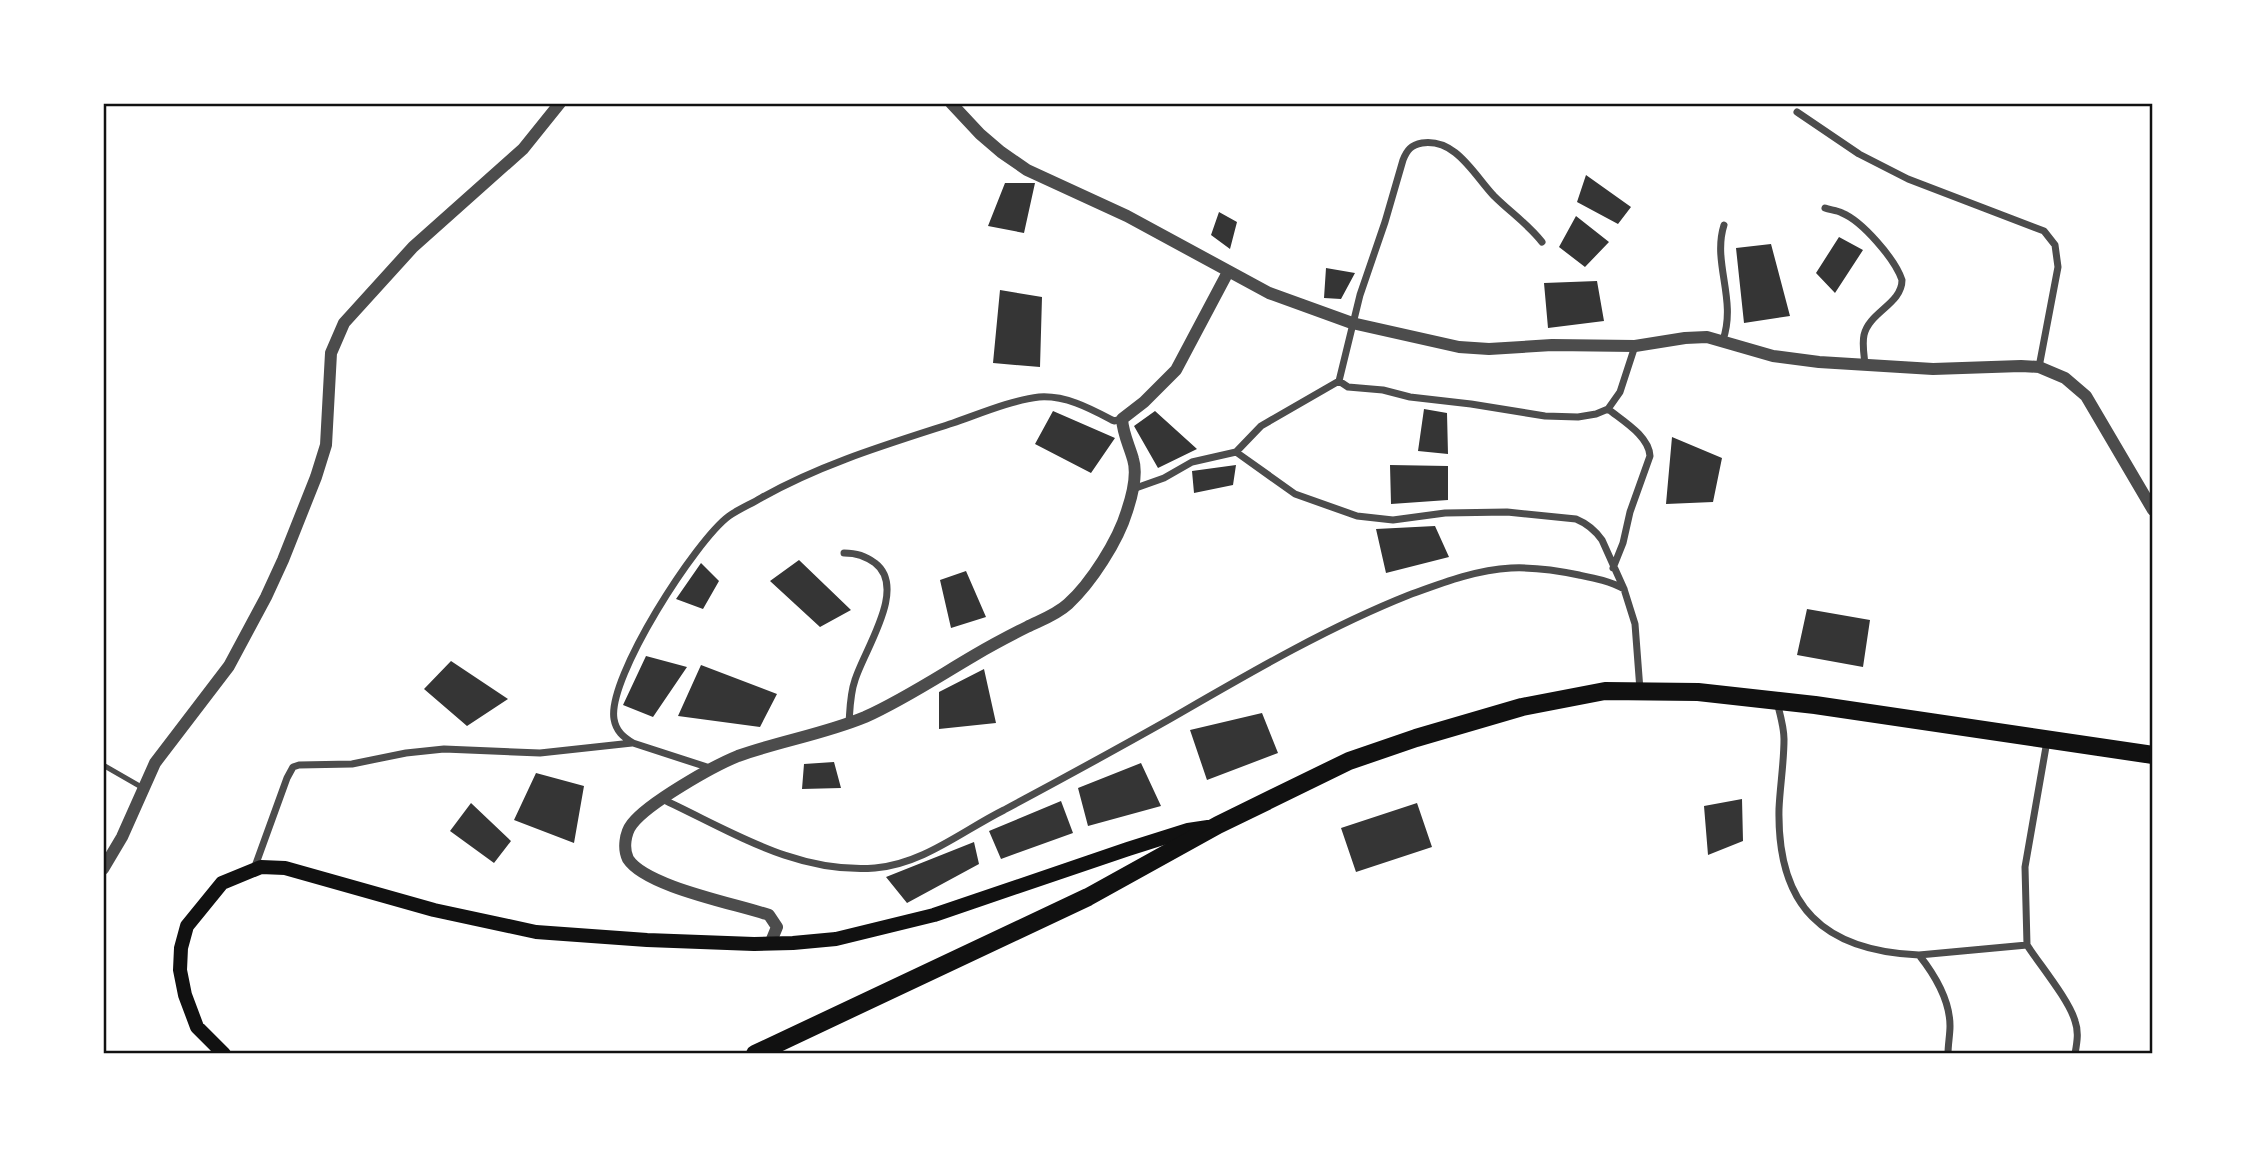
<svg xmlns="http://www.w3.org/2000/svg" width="2256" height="1157" viewBox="0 0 2256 1157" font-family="Poppins,sans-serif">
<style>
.building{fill:#353535}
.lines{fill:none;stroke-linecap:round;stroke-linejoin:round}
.service{stroke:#4c4c4c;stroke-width:5}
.minor{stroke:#4c4c4c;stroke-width:7}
.tertiary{stroke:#4c4c4c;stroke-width:12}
.secondary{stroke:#111;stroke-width:14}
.primary{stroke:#111;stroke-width:18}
.neatline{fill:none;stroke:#111;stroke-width:2.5}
</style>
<rect width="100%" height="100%" fill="#fff"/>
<path class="building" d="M1586,175L1631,207L1618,224L1577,202Z
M1005,183H1035L1024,233L988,226Z
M1219,212L1237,222L1230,249L1211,235Z
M1576,216L1609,242L1585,267L1559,247Z
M1839,237L1863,250L1835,293L1816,273Z
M1771,244L1790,316L1744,323L1736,248Z
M1326,268L1355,273L1341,299L1324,298Z
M1597,281L1604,321L1548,328L1544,283Z
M1000,290L1042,297L1040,367L993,363Z
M1424,409L1447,413L1448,454L1418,451Z
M1053,411L1115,438L1091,473L1035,444Z
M1155,411L1197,449L1158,468L1134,426Z
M1672,437L1722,458L1713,502L1666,504Z
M1236,465L1233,485L1194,493L1192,471Z
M1390,465L1448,466V500L1391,504Z
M1435,526L1449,557L1386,573L1376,529Z
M799,560L851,610L820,627L770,581Z
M701,563L719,581L703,609L676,599Z
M966,571L986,617L951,628L940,580Z
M1807,609L1870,620L1863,667L1797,655Z
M646,656L687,667L653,717L623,705Z
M451,661L508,699L467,726L424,689Z
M701,665L777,694L760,727L678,716Z
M984,669L996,723L939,729V692Z
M1262,713L1278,753L1207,780L1190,730Z
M834,762L841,788L802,789L804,764Z
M1141,763L1161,806L1088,826L1078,788Z
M536,773L584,786L574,843L514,820Z
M1742,799L1743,841L1708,855L1704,806Z
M1061,801L1073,833L1001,859L989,831Z
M471,803L511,841L494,863L450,831Z
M1417,803L1432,847L1356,872L1341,828Z
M974,842L979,864L907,903L886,877Z"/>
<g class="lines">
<path class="service" d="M103,765L143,788"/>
<path class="minor" d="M1797,112L1859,154L1908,179L2044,231L2055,245L2058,267L2039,367
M1825,208C1830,210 1837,210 1842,213C1862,221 1895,259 1902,280C1902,304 1869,312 1864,335C1862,344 1864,355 1865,364
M1723,340C1737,299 1712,263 1724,225
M1339,381L1360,295L1385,222L1403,160C1407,150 1411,145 1422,143C1456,138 1474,175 1494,196C1510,212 1528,224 1542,242
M1608,409L1620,392L1635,346
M1236,452L1295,494L1357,516L1393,520L1445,513L1507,512L1576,519C1588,524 1595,530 1602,540L1624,589L1635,624L1640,690
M1133,489L1164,478L1192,462L1236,452L1261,426L1339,381L1348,387L1383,390L1410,397L1471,404L1545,416L1578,417L1596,414L1608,409C1623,421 1649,436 1650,456L1630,512L1623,543L1613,568
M844,553C857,553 865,556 875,563C908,588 864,650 855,680C850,694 850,709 849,723
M1777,702C1780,714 1784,727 1784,739C1784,763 1780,786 1779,809C1777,906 1823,951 1919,955C1934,974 1950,1000 1950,1026C1950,1035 1948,1044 1948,1054
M710,768L633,743C623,737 616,731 614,719C607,678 696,540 729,516C739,509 751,504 761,498C821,464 888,444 953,423C979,414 1012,400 1039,397C1066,395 1091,409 1114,421L1122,419
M662,799C731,831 796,874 875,868C923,864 962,831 1004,810C1060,780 1115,750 1170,719C1248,674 1326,628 1409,595C1442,583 1475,570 1511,568C1534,567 1556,570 1579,575C1594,578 1610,581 1624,589
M254,869L287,778L293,767L299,765L352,764L406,753L444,749L540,753L632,743
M2027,945C2040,965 2069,1000 2075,1021C2079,1032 2077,1042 2075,1054
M1919,955L2027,945L2025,867L2047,741"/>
<path class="tertiary" d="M951,103L980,134L1001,152L1027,170L1127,216L1269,293L1352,323L1459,347L1489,349L1552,345L1635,346L1685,338L1707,337L1773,356L1819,362L1933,369L2021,366L2039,367L2065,378L2086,396L2153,510
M103,869L122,837L155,763L229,666L266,597L283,560L316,477L326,445L331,353L344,323L413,247L523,149L560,103
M770,944L777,927L769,915C737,904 646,887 628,859C623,849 625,833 632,824C648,803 713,766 738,756C780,741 824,734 865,717C903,700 939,676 975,655C992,645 1009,636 1027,627C1041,620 1056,615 1068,604C1091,583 1118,541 1127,511C1132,496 1138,475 1133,459C1129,445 1123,434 1122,419L1144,402L1176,370L1228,272"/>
<path class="secondary" d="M224,1054L197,1027L185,995L180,970L181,948L187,926L222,883L261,867L285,868L434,910L536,932L647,940L754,944L793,943L836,939L934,915L1128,849L1188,830L1208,827"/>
<path class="primary" d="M755,1054L1088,897L1218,825L1349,761L1416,738L1522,707L1605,691L1698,692L1815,705L2153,755"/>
</g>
<rect width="2256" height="1157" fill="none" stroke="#ffffff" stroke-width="210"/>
<rect x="105" y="105" width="2046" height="947" class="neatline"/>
</svg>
